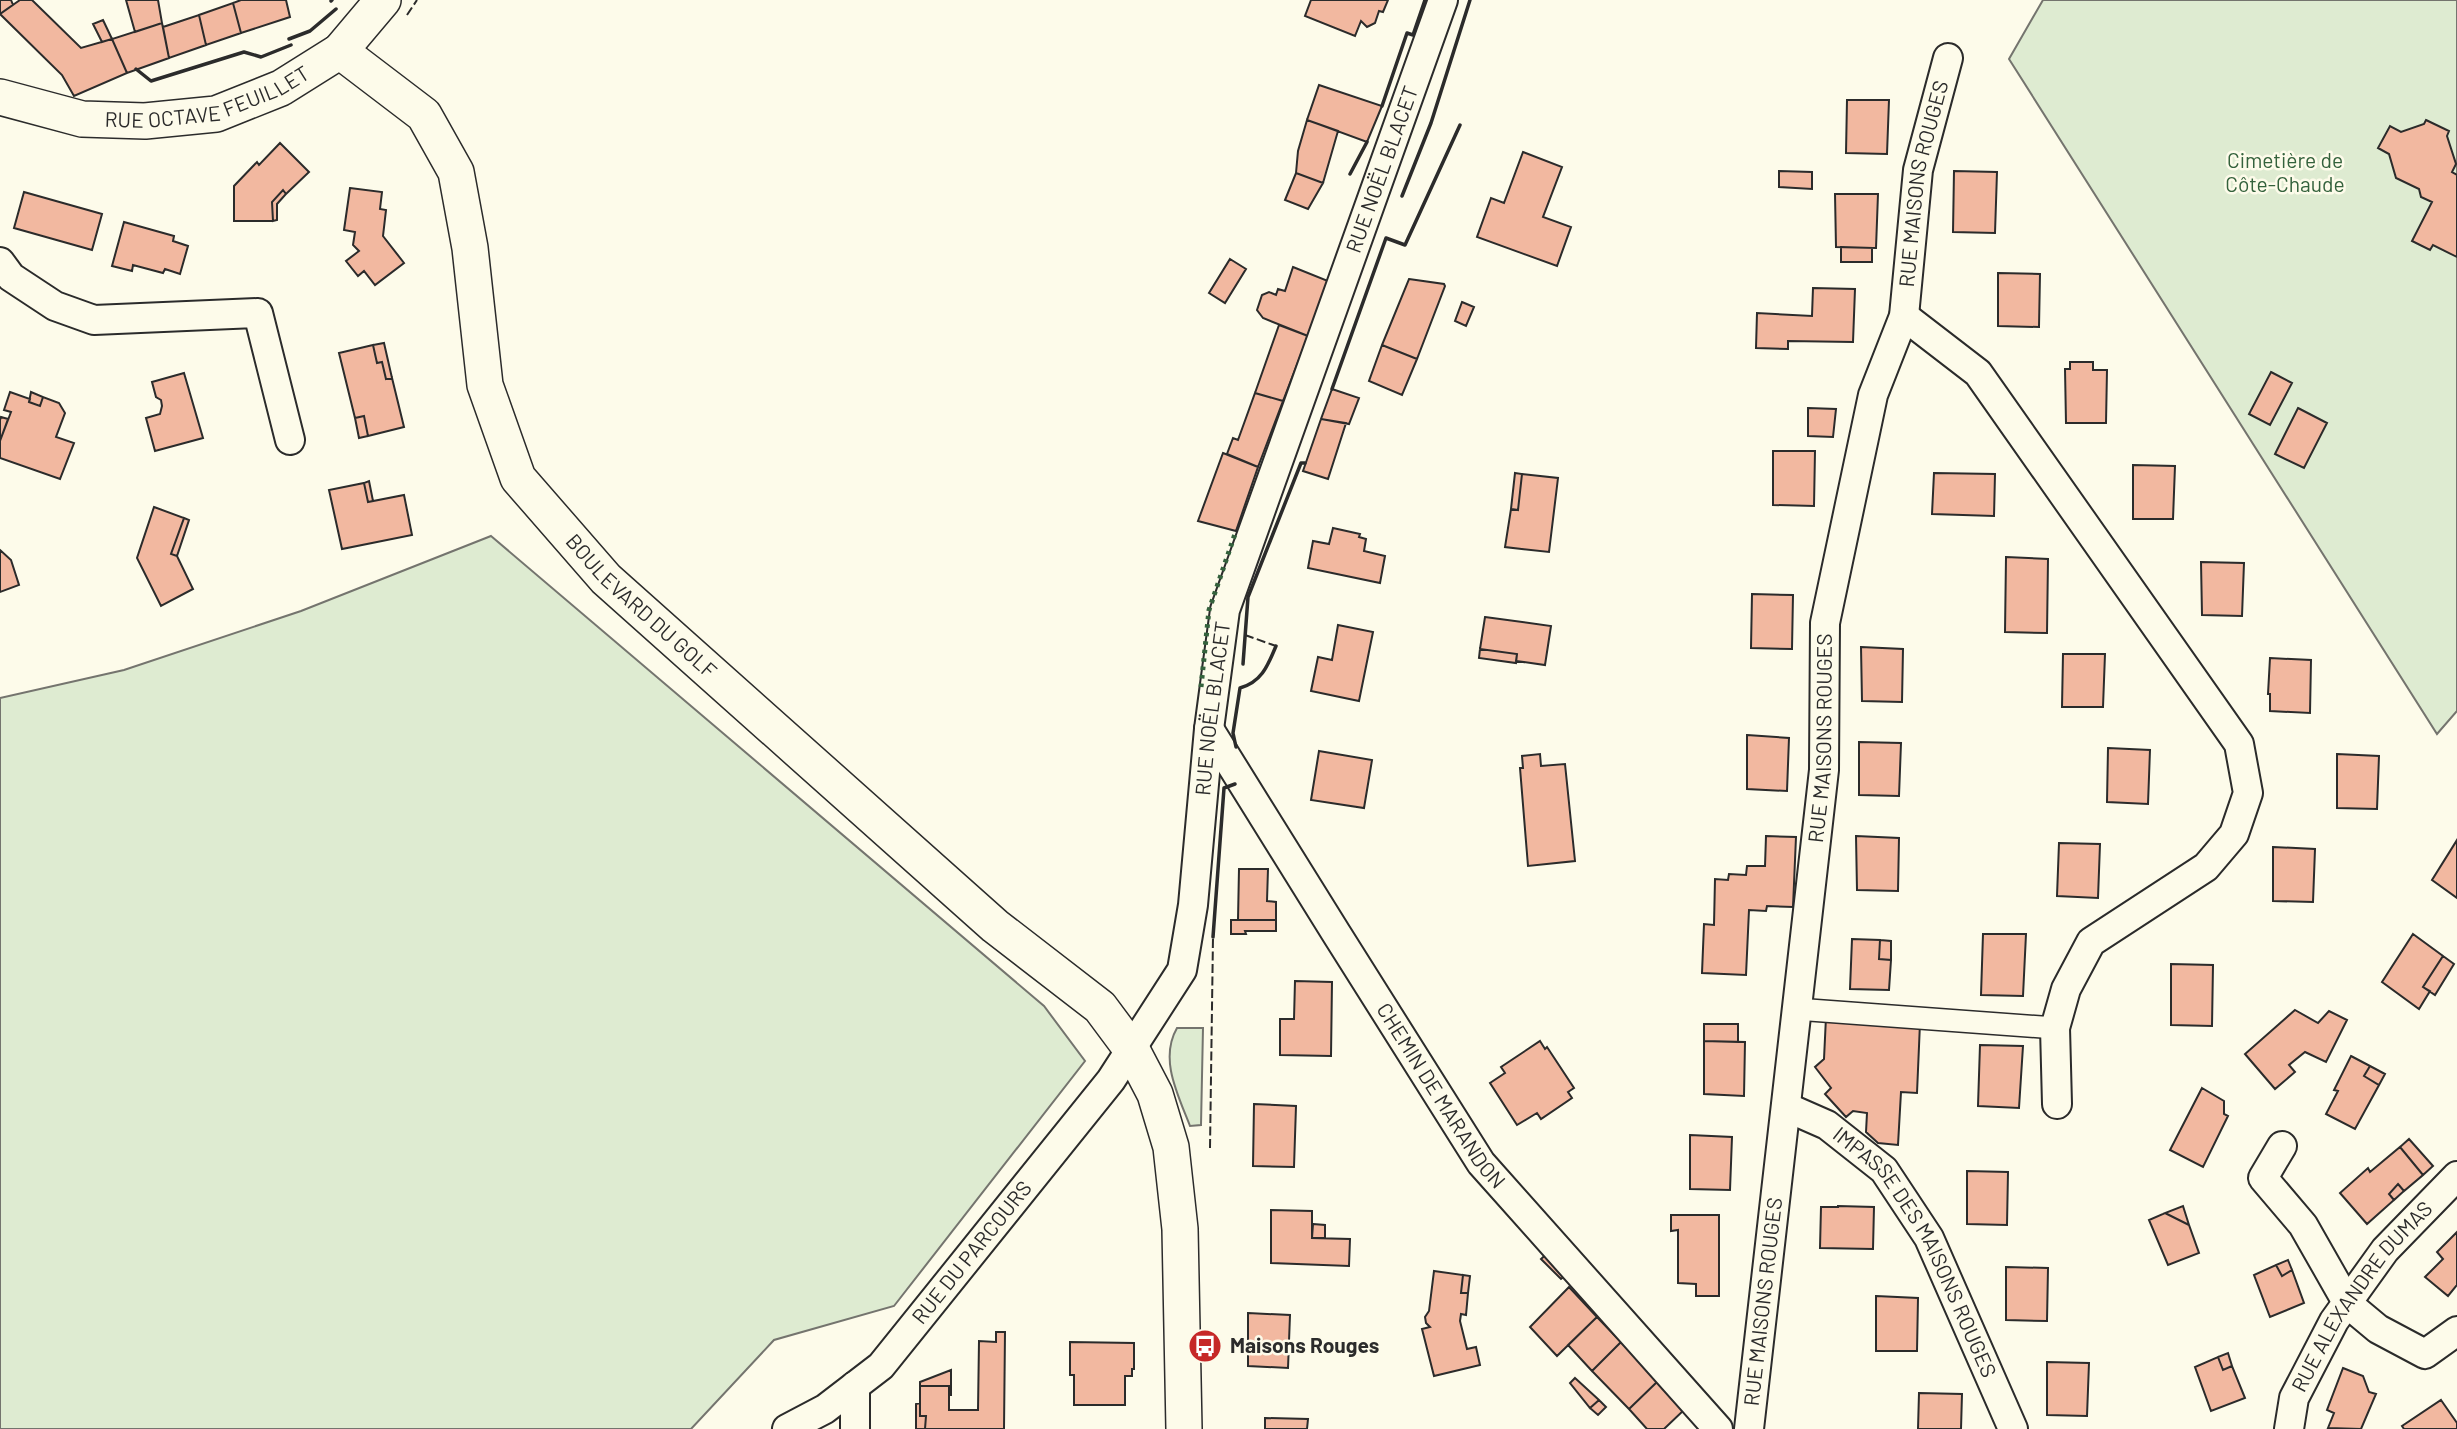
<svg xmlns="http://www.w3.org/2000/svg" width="2457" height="1429" viewBox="0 0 2457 1429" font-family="Barlow,sans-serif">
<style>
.green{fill:#deebd1;stroke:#74746e;stroke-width:2}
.building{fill:#f2b8a0;stroke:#2b2b2b;stroke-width:2}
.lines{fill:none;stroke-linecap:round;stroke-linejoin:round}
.pedestrian-casing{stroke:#2b2b2b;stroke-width:24}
.minor-casing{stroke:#2b2b2b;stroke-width:32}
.tertiary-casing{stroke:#2b2b2b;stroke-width:38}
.pedestrian{stroke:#fdfbea;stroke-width:21}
.minor{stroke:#fdfbea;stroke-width:28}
.tertiary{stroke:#fdfbea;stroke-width:35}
.hedge{stroke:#34623c;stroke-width:5;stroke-dasharray:3.5 5;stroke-linecap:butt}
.fence{stroke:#2b2b2b;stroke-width:2;stroke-dasharray:9 3.5;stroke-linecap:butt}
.wall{stroke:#2b2b2b;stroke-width:3.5}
.labels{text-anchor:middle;stroke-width:5;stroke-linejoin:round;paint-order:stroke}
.street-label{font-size:21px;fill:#2b2b2b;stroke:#fdfbea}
.park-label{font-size:21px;fill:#34623c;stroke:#fdfbea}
.poi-label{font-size:21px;font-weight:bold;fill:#2b2b2b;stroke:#fdfbea;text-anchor:start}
</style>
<rect width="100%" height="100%" fill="#fdfbea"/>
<path class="green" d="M2043,0H2457V711L2437,734L2009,59Z
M491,536L1044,1006L1085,1061L894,1306L774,1340L691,1429H0V698L124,670L301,611Z
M1177,1028H1203L1201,1125L1190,1126C1178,1095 1159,1059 1177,1028Z"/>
<path class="building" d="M0,0H11L13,5L0,14Z
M20,0H32L81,48L112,39L127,73L74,96L62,75L0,14Z
M126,0H158L162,23L135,32Z
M241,0H286L290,17L241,33L233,3Z
M1311,0H1388L1383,12L1379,11L1375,23L1367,27L1361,21L1355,36L1305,16Z
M233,3L241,33L206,45L199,15Z
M199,15L206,45L169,58L163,27Z
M103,20L112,39L102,42L93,24Z
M162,23L169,58L127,73L112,39Z
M1319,85L1382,106L1367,142L1307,120Z
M1847,100H1889L1887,154L1846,153Z
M1307,120L1338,131L1323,183L1296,173L1298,151Z
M2426,120L2449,131L2447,136L2456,164L2452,172L2457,175V257L2433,245L2430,250L2412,241L2432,202L2421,197L2419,189L2396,178L2389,154L2378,148L2390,126L2401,132L2424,124Z
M280,143L309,172L286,194L283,190L272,202L273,221H234V186L257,162L259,165Z
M1523,152L1562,167L1543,217L1571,227L1557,266L1477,237L1491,198L1504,203Z
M1779,171L1812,172V189L1779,187Z
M1954,171L1997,172L1995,233L1953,232Z
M1296,173L1323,183L1308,209L1285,200Z
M350,188L382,192L380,209L386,210L383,236L404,263L375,285L364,271L358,276L346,261L359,251L353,245L355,232L344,230Z
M283,190L286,194L277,204V220L273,221L272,202Z
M24,192L102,214L92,250L14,228Z
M1835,194H1878L1876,248L1836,247Z
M124,222L174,236L173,241L188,246L180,274L165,269L163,273L133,265L132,271L112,266Z
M1841,247L1872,248V262H1841Z
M1230,259L1246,269L1225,303L1209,293Z
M1293,267L1328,281L1308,336L1263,318L1257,310L1262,295L1269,292L1276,295L1278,289L1285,291Z
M1998,273L2040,274L2039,327L1998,326Z
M1409,279L1444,284L1445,286L1417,359L1382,345Z
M1813,288L1855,289L1853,342L1788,341V349L1756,348L1757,313L1812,316Z
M1462,302L1474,307L1466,326L1455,321Z
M1279,325L1308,336L1283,401L1255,393Z
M384,343L392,378L386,379L382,362L377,363L373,345Z
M373,345L377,363L382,362L386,379L392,378L404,427L368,436L364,416L355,418L339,353Z
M1382,345L1417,359L1402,395L1369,381Z
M2070,362H2093V370H2107L2106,423H2066L2065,369H2070Z
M2271,372L2292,383L2270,425L2249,414Z
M184,373L203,438L155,451L146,418L160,414L162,406L161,400L156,397L152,382Z
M1332,389L1359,398L1349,424L1321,419Z
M10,392L30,399L29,402L40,406L43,397L59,403L65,413L56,437L74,443L60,479L0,458V441L11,412L4,410Z
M31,392L43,397L40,406L29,402Z
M1255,393L1283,401L1258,467L1227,454L1233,438L1238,440Z
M1808,408L1836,409L1833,437L1808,436Z
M2298,408L2327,423L2304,468L2275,454Z
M364,416L368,436L359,438L355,418Z
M1,417L8,419L0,441V420Z
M1321,419L1346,423L1328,479L1303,471Z
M1773,451H1815L1814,506L1773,505Z
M1223,453L1258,467L1236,531L1198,521Z
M2133,465L2175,466L2173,519H2133Z
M1515,473L1522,474L1518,510L1511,509Z
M1934,473L1995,474L1994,516L1932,514Z
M1522,474L1558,478L1549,552L1505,547L1511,509L1518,510Z
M369,481L373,501L368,502L364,483Z
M364,483L368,502L404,495L412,535L342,549L329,490Z
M154,507L184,518L171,554L177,556L193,589L161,606L137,558Z
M184,518L189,520L177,556L171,554Z
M1333,528L1360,534L1359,537L1366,539L1364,551L1385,556L1380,583L1308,568L1313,541L1329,544Z
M0,550L11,560L19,585L0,592Z
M2006,557L2048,559L2047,633L2005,632Z
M2201,562L2244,563L2242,616L2202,615Z
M1752,594L1793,595L1792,649L1751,648Z
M1485,617L1551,626L1545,665L1516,661L1517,654L1480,649Z
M1338,625L1373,632L1359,701L1311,691L1318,657L1332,660Z
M1861,647L1903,649L1902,702L1862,701Z
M1480,649L1517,654L1516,663L1479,658Z
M2063,654H2105L2103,707H2062Z
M2270,658L2311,660L2310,713L2270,711V694H2268Z
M1747,735L1789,738L1787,791L1747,789Z
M1859,742L1901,743L1899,796L1859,795Z
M2108,748L2150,750L2148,804L2107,802Z
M1319,751L1372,760L1364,808L1311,800Z
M1540,754L1541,766L1565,764L1575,861L1528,866L1520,768H1523L1522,756Z
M2337,754L2379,756L2377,809L2337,808Z
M1766,836L1796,837L1793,907L1767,906L1766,911L1749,910L1746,975L1702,973L1704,924L1714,925L1715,879L1728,880L1729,874L1746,875L1747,866H1765Z
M1856,836L1899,838L1898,891L1857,890Z
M2457,840V898L2432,880Z
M2059,843L2100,844L2098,898L2057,896Z
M2273,847L2315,849L2313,902L2273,901Z
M1239,869H1268L1267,901L1276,902V920H1238Z
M1231,920H1276V931H1245L1246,934H1231Z
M1983,934H2026L2023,996L1981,995Z
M2413,934L2443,956L2423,987L2430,991L2419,1009L2382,982Z
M1852,939L1880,940L1879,959L1891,960L1889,990L1850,989Z
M1880,940L1891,941V960L1879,959Z
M2443,956L2454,964L2435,995L2423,987Z
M2171,964L2213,965L2212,1026L2171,1025Z
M1295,981L1332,982L1331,1056L1280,1055V1019H1294Z
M2295,1010L2318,1023L2329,1011L2347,1020L2326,1062L2305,1052L2289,1065L2295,1072L2275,1089L2245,1054Z
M1826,1017L1920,1023L1917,1093L1901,1092L1898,1145L1878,1143L1866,1132L1867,1113L1853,1111L1846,1117L1825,1094L1831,1088L1815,1067L1824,1059Z
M1704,1024H1738V1042L1704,1041Z
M1540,1041L1545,1049L1547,1047L1574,1088L1568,1092L1572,1098L1541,1119L1537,1113L1517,1125L1490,1083L1505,1073L1501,1067Z
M1704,1041L1745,1042L1744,1096L1704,1094Z
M1980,1045L2023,1046L2019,1108L1978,1106Z
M2351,1056L2370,1066L2364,1076L2379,1085L2355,1129L2326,1114L2338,1091L2334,1090Z
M2370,1066L2385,1074L2379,1085L2364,1076Z
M2202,1088L2224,1101V1114L2228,1116L2203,1167L2170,1150Z
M1254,1104L1296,1106L1294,1167L1253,1166Z
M1690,1135L1732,1137L1730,1190L1690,1189Z
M2409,1139L2433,1166L2423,1175L2400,1147Z
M2400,1147L2423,1175L2404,1191L2398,1184L2389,1194L2394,1200L2367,1224L2340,1193L2368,1168L2370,1172Z
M1967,1171L2008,1172L2007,1225L1967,1224Z
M2398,1184L2404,1191L2394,1200L2389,1194Z
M1838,1206L1874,1207L1873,1249L1820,1248L1821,1207H1838Z
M2183,1206L2189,1225L2165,1213Z
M1271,1210L1312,1211V1238L1350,1239L1349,1266L1271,1263Z
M2165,1213L2189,1225L2199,1253L2168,1265L2149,1220Z
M1671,1215H1719V1296H1696V1284L1678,1283V1230L1671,1231Z
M1313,1224L1325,1225V1238H1312Z
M2457,1232V1285L2448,1296L2425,1277L2443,1259L2437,1252Z
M1552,1249L1571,1271L1561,1279L1541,1259Z
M2288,1260L2292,1270L2282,1276L2276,1265Z
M2276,1265L2282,1276L2292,1270L2304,1303L2270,1317L2254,1275Z
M2006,1267L2048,1268L2047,1321L2006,1320Z
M1434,1271L1463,1275L1461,1293H1468L1466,1315L1461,1314L1460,1321L1467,1349L1476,1347L1480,1365L1434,1376L1422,1329L1430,1327L1426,1323L1425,1317L1429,1311Z
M1463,1275L1470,1276L1468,1293H1461Z
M1569,1287L1597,1317L1557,1356L1530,1327Z
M1876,1296L1918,1298L1917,1351H1876Z
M1248,1313L1290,1315L1288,1368L1248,1366Z
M1597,1317L1621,1342L1592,1371L1568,1345Z
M996,1332H1005L1004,1429H925L926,1416H920V1386H949V1410H978L979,1341L996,1342Z
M1070,1342L1134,1343V1369H1132V1376H1125V1405H1074V1375H1070Z
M1621,1342L1658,1381L1629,1409L1592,1371Z
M2228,1353L2232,1366L2223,1370L2218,1357Z
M2218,1357L2223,1370L2232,1366L2245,1398L2211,1411L2195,1367Z
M2047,1362L2089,1363L2087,1416L2047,1415Z
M2343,1368L2363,1376L2369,1392L2376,1394L2361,1429L2328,1428L2334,1413L2327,1410Z
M951,1370V1395H949V1386H920V1382Z
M1575,1378L1599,1400L1590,1408L1570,1383Z
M1658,1381L1685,1409L1664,1429H1647L1629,1409Z
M1919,1393L1962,1394L1961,1429H1918Z
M1599,1400L1606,1407L1598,1415L1590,1408Z
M2441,1400L2457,1423V1429H2404L2402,1426Z
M920,1403V1416H926L925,1429H916V1404Z
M1265,1418L1308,1419L1307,1429H1265Z"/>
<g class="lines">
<defs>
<path id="pedestrian" d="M1796,1009L2055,1028"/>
<g id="minor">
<path d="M0,262L11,277L55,306L94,320L258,313L290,440"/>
<path d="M1904,316L1978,373L2239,744L2248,793L2234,834L2206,867L2091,942L2066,989L2055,1028L2057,1104"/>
<path id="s1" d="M1209,729L1336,933L1481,1163L1718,1429"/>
<path id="s2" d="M1786,1107L1827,1125L1884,1170L1929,1238L2013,1429"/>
<path d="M2282,1146L2263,1178L2303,1225L2348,1304L2378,1329L2425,1354L2457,1331"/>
<path d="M855,1386V1429"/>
<path id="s3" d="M787,1429L825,1409L881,1366L1111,1080L1182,970L1193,905L1209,729L1225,610L1443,0"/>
<path id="s4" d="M1749,1429L1824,770L1825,623L1873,395L1904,316L1918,170L1948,58"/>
<path id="s5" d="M2289,1429L2294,1398L2334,1321L2385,1250L2457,1176"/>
</g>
<g id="tertiary">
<path id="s6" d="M340,51L424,115L456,172L470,248L485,385L518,478L606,579L995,926L1100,1007L1132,1050L1155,1094L1171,1147L1180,1229L1184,1429"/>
<path id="s7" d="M0,97L82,119L145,121L216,114L281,88L340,51L383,0"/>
</g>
</defs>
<use href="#pedestrian" class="pedestrian-casing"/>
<use href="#minor" class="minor-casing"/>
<use href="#tertiary" class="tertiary-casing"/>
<use href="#pedestrian" class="pedestrian"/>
<use href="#minor" class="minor"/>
<use href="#tertiary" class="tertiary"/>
<path class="hedge" d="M1201,687L1209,610L1236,531"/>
<path class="fence" d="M407,15L417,0
M1245,635L1276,646
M1210,1148L1213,937"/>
<path class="wall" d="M331,1L332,0
M289,39L310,31L336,9
M136,69L151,81L244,52L261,57L291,45
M1382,106L1407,33L1413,35L1425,0
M1350,174L1367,142
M1402,196L1431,123L1470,0
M1332,389L1386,238L1405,245L1460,125
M1243,664L1248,597L1301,463H1305
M1236,747L1233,733L1240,688C1262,682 1268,665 1276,646
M1213,937L1224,788L1235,784"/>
</g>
<defs>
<symbol id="bus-disc" viewBox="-11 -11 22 22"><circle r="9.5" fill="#c62828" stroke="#fdfbea"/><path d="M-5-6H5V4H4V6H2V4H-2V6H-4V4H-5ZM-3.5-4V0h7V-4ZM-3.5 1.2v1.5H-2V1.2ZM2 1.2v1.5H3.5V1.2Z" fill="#fff"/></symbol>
</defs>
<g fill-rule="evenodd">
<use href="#bus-disc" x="1186" y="1327" width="38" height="38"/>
</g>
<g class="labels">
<g class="street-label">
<text dy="7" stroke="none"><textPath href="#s7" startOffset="214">RUE OCTAVE FEUILLET</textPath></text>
<text dy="7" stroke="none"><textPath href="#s3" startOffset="1442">RUE NOËL BLACET</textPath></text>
<text dy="7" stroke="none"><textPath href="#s4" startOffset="1262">RUE MAISONS ROUGES</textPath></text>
<text dy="7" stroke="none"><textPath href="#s6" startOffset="663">BOULEVARD DU GOLF</textPath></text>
<text dy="7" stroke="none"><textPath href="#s3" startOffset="875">RUE NOËL BLACET</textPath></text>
<text dy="7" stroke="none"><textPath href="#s4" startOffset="695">RUE MAISONS ROUGES</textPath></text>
<text dy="7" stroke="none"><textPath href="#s1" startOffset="434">CHEMIN DE MARANDON</textPath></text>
<text dy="7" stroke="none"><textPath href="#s3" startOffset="259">RUE DU PARCOURS</textPath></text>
<text dy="7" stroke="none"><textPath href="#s2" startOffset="203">IMPASSE DES MAISONS ROUGES</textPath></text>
<text dy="7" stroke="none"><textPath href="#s5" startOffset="154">RUE ALEXANDRE DUMAS</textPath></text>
<text dy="7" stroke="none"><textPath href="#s4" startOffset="128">RUE MAISONS ROUGES</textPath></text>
</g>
<g class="park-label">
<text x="2285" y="168">Cimetière de<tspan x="2285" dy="24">Côte-Chaude</tspan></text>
</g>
<g class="poi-label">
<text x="1230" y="1353">Maisons Rouges</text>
</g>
</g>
</svg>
